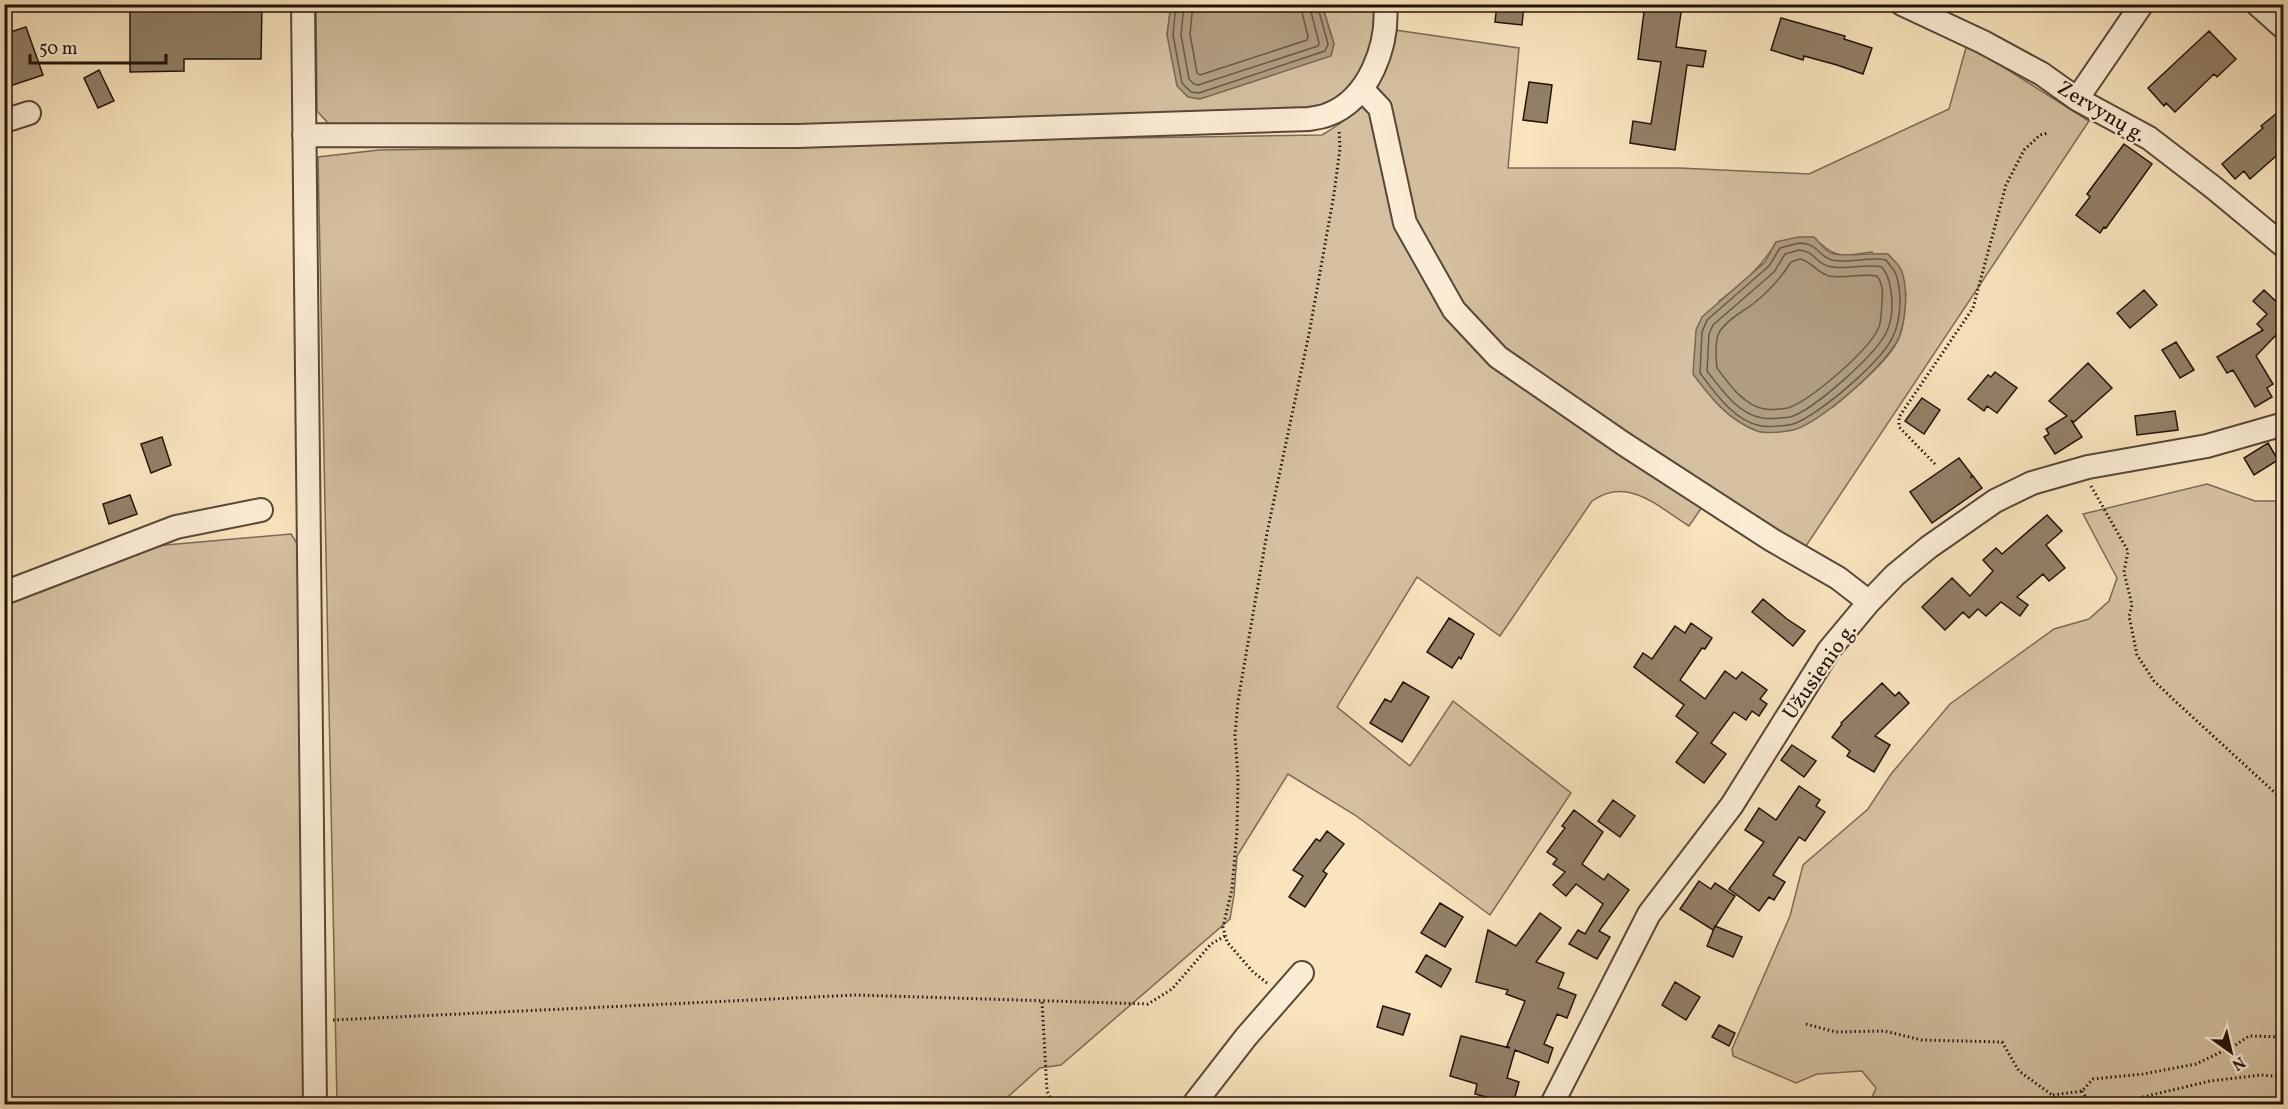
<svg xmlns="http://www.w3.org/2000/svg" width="2288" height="1109" viewBox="0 0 2288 1109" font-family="Vollkorn,serif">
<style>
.green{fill:#d4c0a0;stroke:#7b6a56;stroke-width:1.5;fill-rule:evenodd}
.water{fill:#b09d81;stroke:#776652;stroke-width:1.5}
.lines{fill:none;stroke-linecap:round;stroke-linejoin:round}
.shore{stroke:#695846;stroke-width:1.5}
.building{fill:#928068;stroke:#22130b;stroke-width:1.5}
.street-casing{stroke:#584738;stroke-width:26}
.path{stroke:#22130b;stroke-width:3;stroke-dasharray:1.5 3;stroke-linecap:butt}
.street{stroke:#fbedd5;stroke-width:22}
.labels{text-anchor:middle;stroke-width:4.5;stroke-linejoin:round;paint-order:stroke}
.street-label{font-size:21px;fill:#22130b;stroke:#fbedd5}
</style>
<rect width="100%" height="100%" fill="#f9e4be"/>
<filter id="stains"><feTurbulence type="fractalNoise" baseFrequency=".00333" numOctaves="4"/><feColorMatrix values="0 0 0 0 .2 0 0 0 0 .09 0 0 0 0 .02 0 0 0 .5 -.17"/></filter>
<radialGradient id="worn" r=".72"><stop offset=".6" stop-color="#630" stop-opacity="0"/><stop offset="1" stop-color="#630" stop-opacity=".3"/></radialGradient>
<path class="green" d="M316,5H1171L1167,35L1334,44L1322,5H1375L1378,30L1368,67L1335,102L1306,111L841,126L343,128L328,123L317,111Z
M1395,30L1519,48L1508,168H1679L1809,174L1949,109L1967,44L2089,121L1804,549L1713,491L1689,526C1657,506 1628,476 1592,501L1500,636L1417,577L1337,707L1410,766L1453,701L1571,793L1490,915L1355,815L1288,774L1237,856L1234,895L1230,919L1061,1065L1040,1068L1000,1104H337L318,157L379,150L1322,135C1371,106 1384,86 1395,30ZM1813,237C1837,260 1841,256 1872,252L1906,293C1904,306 1905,322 1900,335C1893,358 1852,391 1833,407L1719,301C1742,284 1762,267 1776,242Z
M2207,484L2255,501H2283V1104H1869L1876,1088L1862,1071L1817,1074L1796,1083L1733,1056L1732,1049L1790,916L1803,865L1868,809L1891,774L1950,704L2054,629L2089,619L2109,601L2117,578L2083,514Z
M291,534L298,545L305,1104H5V604L143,547Z"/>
<path class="water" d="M1171,5H1322L1334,44L1331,56L1200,99L1188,97L1177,86L1167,35Z
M1798,237H1814C1819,242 1825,250 1831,253C1843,258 1873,252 1888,254C1892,259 1900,265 1902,272C1908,289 1906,317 1900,335C1892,360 1818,425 1793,430C1784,432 1765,434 1757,431C1728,420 1711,398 1693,374L1696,330L1702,317L1765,262L1776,242Z"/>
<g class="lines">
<path class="shore" d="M1176,4L1173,35L1182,83L1191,92L1199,93L1325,51L1328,44L1317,4
M1184,4L1181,35L1189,79L1194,84L1198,85L1318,46L1319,43L1309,4
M1193,4L1190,34L1197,73L1200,75L1307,40L1308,37L1300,4
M1799,243C1820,244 1817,256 1832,260C1850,264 1868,256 1886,260C1889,265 1895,269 1896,275C1902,291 1901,318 1894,334C1885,359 1818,416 1793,424C1785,426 1769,427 1761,426C1734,421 1715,393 1700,373L1702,332L1707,320L1769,266L1780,248Z
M1799,250C1815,251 1815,263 1828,266C1846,271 1864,263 1882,267C1894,282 1895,316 1886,333C1875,355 1814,410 1790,417C1783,418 1769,419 1762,418C1738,414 1721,389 1707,371L1709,334L1713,325L1774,272L1785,254Z
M1800,259C1811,261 1817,273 1829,276C1845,279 1861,273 1877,276C1883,283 1883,293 1882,302C1881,311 1882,322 1878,329C1868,351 1811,400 1788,408C1782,409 1771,410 1765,409C1744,406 1728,383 1717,368C1716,358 1714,339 1720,331C1728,319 1742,312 1753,304C1768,292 1781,278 1791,262Z"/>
</g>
<path class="building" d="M130,4H262L261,59H184V71L130,72Z
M1497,4H1524L1522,25L1495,22Z
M1645,4L1682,6L1676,47L1706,51L1703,67L1687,65L1675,150L1630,143L1633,121L1651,124L1661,62L1638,59Z
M1781,18L1845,36L1844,39L1872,48L1863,74L1837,65L1804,56L1803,60L1771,50Z
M26,27L43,75L4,88V34Z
M2209,31L2236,59L2217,77L2214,74L2175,112L2166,103L2164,106L2148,88Z
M99,70L114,101L98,108L84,78Z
M1529,82L1552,85L1547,123L1523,120Z
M2277,113L2283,121V150L2250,179L2244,171L2235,179L2222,164L2263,128L2261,126Z
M2124,144L2152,164L2106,228L2104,227L2100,233L2076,215L2090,197L2087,194Z
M2144,290L2157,305L2130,328L2117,313Z
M2264,290L2283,308V347L2276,335L2256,356L2273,384L2267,388L2272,397L2255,407L2233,370L2227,373L2217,357L2263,330L2257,324L2267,314L2253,301Z
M2176,342L2194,370L2180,378L2162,350Z
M2088,363L2112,388L2074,422L2071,420L2082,437L2055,454L2044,437L2049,434L2046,429L2067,416L2049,401Z
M1995,372L2017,388L1997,413L1987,406L1984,411L1968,399L1988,375L1991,377Z
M1922,398L1940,410L1924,434L1905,421Z
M2175,411L2178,430L2137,435L2135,416Z
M162,437L171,465L151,473L141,444Z
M2268,443L2278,460L2254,475L2244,458Z
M1959,458L1972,475L1971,477L1973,476L1982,488L1932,523L1910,492Z
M130,495L137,514L109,524L103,504Z
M2047,515L2062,531L2046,545L2065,568L2049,581L2043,574L2017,597L2028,605L2020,616L2001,602L1986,616L1978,609L1969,618L1963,612L1945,630L1922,607L1952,578L1970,596L1993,571L1983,560L1996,548L2002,554Z
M1763,599L1787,619L1805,631L1793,646L1752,612Z
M1449,618L1474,634L1461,659L1459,657L1452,668L1427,652Z
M1691,623L1712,638L1705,649L1702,648L1680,680L1705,699L1725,671L1736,679L1742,672L1767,690L1760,699L1767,704L1759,716L1752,711L1746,720L1734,712L1711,743L1726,754L1704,783L1676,762L1698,733L1676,716L1684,705L1634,667L1643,653L1652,659L1675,626L1685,633Z
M1403,682L1429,697L1402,742L1370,723L1385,699L1391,702Z
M1882,683L1895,696L1899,692L1909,703L1875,736L1890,745L1874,772L1847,756L1850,751L1832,737L1842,724L1841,723Z
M1792,745L1816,761L1804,777L1781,760Z
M1799,786L1820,800L1816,806L1825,812L1805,841L1799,837L1773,875L1785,882L1774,900L1769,897L1759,911L1729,889L1764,842L1745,830L1759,808L1776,820Z
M1613,800L1635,816L1620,837L1598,821Z
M1574,810L1603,832L1582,864L1604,880L1608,874L1629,890L1599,931L1610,937L1597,959L1569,944L1578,930L1585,934L1603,904L1576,884L1566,896L1553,885L1565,872L1553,864L1557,859L1547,852L1565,828L1562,826Z
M1327,831L1344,844L1323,871L1327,874L1305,907L1289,897L1303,876L1293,870L1316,839L1320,841Z
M1699,881L1711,889L1715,883L1735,896L1713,930L1680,909Z
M1440,903L1463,917L1445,947L1421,933Z
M1540,913L1561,928L1536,962L1564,973L1558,988L1576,995L1567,1018L1557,1014L1544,1044L1553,1048L1548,1063L1515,1050L1507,1078L1519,1082L1513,1104L1475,1094L1477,1084L1450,1076L1461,1036L1510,1048L1507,1046L1525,1001L1506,994L1508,990L1476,982L1488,930L1516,946Z
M1715,926L1742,937L1733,957L1707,946Z
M1426,955L1451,969L1441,987L1416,972Z
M1675,982L1700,997L1686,1020L1662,1005Z
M1383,1006L1410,1014L1403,1035L1377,1027Z
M1719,1025L1735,1033L1729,1046L1712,1037Z"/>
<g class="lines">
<defs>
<path id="street" d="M303,4L315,1104
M1902,4L1983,42L2042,74L2077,99L2149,138L2214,188L2284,246
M2257,4L2284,28
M1362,89L1380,108L1405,223L1454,310L1498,357L1624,444L1772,540L1838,578L1869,602
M2077,99L2142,4
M4,121L29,113
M304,135L798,136L1309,119C1315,118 1322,117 1327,115C1369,100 1389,45 1385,4
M4,593L176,527L261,510
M1194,1104L1246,1037L1302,973
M1552,1104L1649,914L1732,805L1829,650L1869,602L1895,575L1929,547L1995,501L2032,483L2088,467L2207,446L2284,424"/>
</defs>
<use href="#street" class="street-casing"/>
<path class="path" d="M1935,464L1899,427V417L1973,308L2006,185L2024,150L2040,135L2048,133
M2091,486L2128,551L2124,572L2132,605L2129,616L2137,655L2154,681L2174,700L2284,801
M1267,983L1253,972L1227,942L1223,927L1232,889L1237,831L1238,777L1235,735L1238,701L1267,533L1309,334L1334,194L1340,148L1339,130
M1042,1002L1047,1091L1053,1104
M333,1020L856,995L1148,1004L1172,989L1211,944L1225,936
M1806,1024L1836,1032L1884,1031L1922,1040L2002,1042L2019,1071L2052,1095L2060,1104
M2082,1091L2089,1102L2114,1104L2210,1081L2261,1075L2284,1077
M2053,1095L2082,1091L2093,1079L2143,1074L2196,1064L2234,1046L2249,1036L2284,1037
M1819,1104H1820"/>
<use href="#street" class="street"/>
</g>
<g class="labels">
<g class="street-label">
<text transform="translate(2102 111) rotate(31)" y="7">Zervynų g.</text>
<text transform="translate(1819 671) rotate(-55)" y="7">Užusienio g.</text>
</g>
</g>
<rect width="2288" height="1109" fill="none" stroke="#f9e4be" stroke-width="24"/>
<rect x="6" y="6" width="2276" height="1097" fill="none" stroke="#22130b" stroke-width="3"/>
<rect x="12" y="12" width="2264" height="1085" fill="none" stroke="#22130b" stroke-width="1.5"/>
<g transform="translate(2231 1052) rotate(146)" stroke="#fbedd5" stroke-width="4.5" paint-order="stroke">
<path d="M0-4.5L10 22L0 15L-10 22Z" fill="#22130b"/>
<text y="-9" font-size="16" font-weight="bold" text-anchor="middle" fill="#22130b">N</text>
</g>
<path d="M30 54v9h136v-9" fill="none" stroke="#22130b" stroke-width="3"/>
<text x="39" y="54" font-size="18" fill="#22130b" stroke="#fbedd5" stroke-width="4.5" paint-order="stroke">50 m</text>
<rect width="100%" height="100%" filter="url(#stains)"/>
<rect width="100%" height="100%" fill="url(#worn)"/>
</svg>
